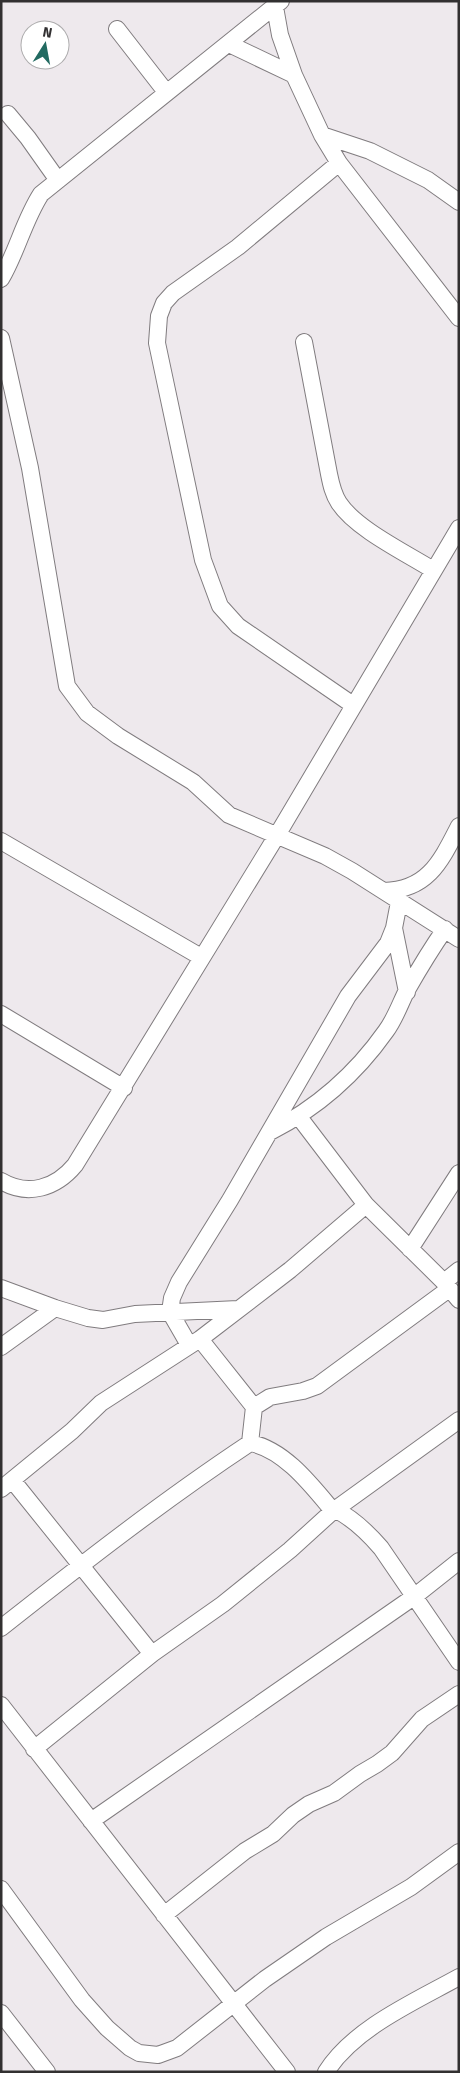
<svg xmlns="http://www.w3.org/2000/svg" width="460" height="2073" viewBox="0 0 460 2073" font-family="'Fira Sans',sans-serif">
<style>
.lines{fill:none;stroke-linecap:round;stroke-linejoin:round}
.minor-casing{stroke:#807c7f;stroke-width:18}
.minor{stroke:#fff;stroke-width:16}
</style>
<rect width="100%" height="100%" fill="#eee9ed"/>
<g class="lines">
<defs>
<path id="minor" d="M275,7L280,35L294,75L322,135L339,163L459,318
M117,29L166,92
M229,44L294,75
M8,114L28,138L57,179
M322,135L370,151L428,180L459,202
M339,163L238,247L173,293L164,303L159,316L157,343L203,560L220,606L238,626L353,705
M1,279C17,252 24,220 41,194L281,1
M1,338L30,468L67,686L87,713L118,736L193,782L229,815L325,856L352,871L459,939
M304,342L329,474C331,484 333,494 339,503C356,529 406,553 433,570
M1,841L201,957
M384,891C428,890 441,861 459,826
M394,928L407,992
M1,1014L124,1088
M299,1117L366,1205L444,1282L459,1300
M270,1132C317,1108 355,1075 386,1031C395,1019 400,1004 407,990C419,969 431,949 445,929
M1,1181C28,1197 56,1188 75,1165L276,837L459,528
M410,1249L459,1173
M444,1282L459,1270
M1,1288L55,1308L88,1318L103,1320L135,1314L238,1309
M189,1345L170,1312L172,1298L179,1282L230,1200L348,996L388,943L394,928L399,902
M1,1347L55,1308
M254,1407L270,1397L303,1391L317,1386L449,1289
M250,1443C284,1449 312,1486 333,1511
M13,1481L152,1654
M1,1489L72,1431L101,1403L200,1339L290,1270L366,1205
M336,1510C354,1519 368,1533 381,1548L459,1662
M1,1628C82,1564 164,1500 250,1443L254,1407L200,1339
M1,1705L287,2072
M34,1749L152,1654L223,1604L290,1550L333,1511L459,1420
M91,1821L415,1596L459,1561
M1,1889L82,2000L107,2028L130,2048L139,2053L158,2055L177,2048L265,1979L326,1937L411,1887L459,1852
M164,1915L245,1851L273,1834L293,1815L309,1804L334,1793L360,1774L377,1764L392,1753L422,1719L459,1694
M1,2013L47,2072
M326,2072C354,2028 414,2002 459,1977"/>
</defs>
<use href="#minor" class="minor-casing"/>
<use href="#minor" class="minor"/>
</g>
<rect width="460" height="2073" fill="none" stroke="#323031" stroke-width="5"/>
<g transform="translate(45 45) rotate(11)"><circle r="24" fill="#ffffff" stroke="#adacad"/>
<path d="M0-4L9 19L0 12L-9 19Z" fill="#226a61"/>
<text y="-8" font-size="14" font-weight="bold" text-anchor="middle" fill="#323031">N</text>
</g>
</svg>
